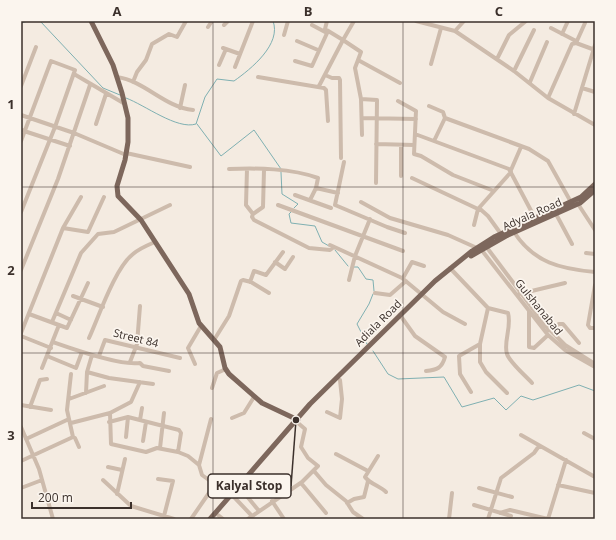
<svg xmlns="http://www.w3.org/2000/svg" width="616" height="540" viewBox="0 0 616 540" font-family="'Open Sans',sans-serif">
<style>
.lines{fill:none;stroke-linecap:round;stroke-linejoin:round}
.stream{stroke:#7fb0b2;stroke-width:1}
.minor{stroke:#cdbbac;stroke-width:4}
.major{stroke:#7d675c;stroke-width:5}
.grid{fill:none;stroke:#3b302b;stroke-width:1;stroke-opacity:0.55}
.labels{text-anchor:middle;stroke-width:3.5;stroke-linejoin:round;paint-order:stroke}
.street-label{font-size:11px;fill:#3b302b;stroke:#fbf5ee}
.leader{fill:none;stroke:#3b302b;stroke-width:1.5}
.callout-dot{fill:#3b302b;stroke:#fbf5ee;stroke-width:1.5}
.callout{fill:#fbf5ee;stroke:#3b302b;stroke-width:1.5}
.callout-label{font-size:12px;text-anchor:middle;font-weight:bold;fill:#3b302b}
.neatline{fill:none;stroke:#3b302b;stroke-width:1.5}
.grid-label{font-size:13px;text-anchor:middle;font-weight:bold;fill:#3b302b}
</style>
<rect width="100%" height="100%" fill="#f4ebe1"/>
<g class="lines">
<path class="stream" d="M40,21L103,88L120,95
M21,23L28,21
M126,98C145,105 177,130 196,124L205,97L217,79L234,81C251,69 282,44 273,21
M197,124L221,156L254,130L281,169
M281,172L282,194L298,204L294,208
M291,212L289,214L291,223L315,226L322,242L329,246
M335,250L348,266
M354,267H358L366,279L373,280L374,291
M367,344L357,324L369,304L373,294
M373,351L388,374L398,379L444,377L462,407L494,398L506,410L521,396L533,400L579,385L595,391"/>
<path class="minor" d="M354,21L343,40L361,52L355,68L361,99L362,135
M416,21L455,31L514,71L548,98L595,125
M224,25L228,21
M312,25L327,33
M208,27L212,21
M551,28L576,41
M455,31L464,21
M562,34L568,21
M284,35L288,21
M297,41L318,50
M576,43L595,50
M223,48L240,54
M497,59L509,35L526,21
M358,60L400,83
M295,61L312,66L328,31
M431,64L441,28
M219,65L226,49
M235,67L253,21
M514,71L534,30
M74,74L125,104
M325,75L332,78H339L340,80L341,158
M117,77C145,81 164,107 193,110
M258,77L324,88L326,90L328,121
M133,82L137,72L146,60L152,44L169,34L177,37L186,21
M530,82L547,42
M21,86L36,47
M319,86L343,40L325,29L327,21
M582,88L595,92
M548,98L572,44L576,43L585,23
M361,99L377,100L376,183
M398,101L416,111L414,154L421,156L453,175L494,191
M429,106L443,112L445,118
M180,108L185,85
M574,114L595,45
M21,115L74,133L126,155
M362,118L416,119
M96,124L106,94
M21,130L70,146
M415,134L509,169L536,220
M21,141L51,61L75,70L55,127L21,212
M434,141L445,118L529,149L548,161L572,204
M376,144L414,145
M126,153L190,167
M344,162L335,205L387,227L405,233
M229,169C257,168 291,168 318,178L316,188L338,193
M247,169L246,205L253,214L252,217L254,220L309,248L330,250L334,247
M511,170L521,147
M401,176V145
M412,178L478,209
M295,195L331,208
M310,200L316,188
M361,202L390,218L448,235L477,248
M578,204L595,230
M278,205L403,251
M479,208L488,216L501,234
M253,214L263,207L264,170
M556,214L572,244
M474,225L478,209L511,172
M63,228L88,232L104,197
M514,232C534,263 561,269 595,272
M330,245L402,278L443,312L465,324
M485,245L545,325L565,345L595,364
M480,248L548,335L565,350L595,367
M586,253L595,254
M275,262L285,269L293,257
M450,268L488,308L508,313C512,327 503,342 507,354C510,363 526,376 532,383
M21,270L58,179L90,85
M403,278L412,262L424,266
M349,280L355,256L370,219
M250,282L254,271L266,275L283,252
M595,285L588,325L590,328H595
M375,293L390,295L406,281
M519,294L565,283
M73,296L103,307
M529,311V347L534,348L548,335
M56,313L71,320
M29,314L67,328L88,283
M400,315L415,336L445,357C442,368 437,370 426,371
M52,322L81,253L98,234L114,232L170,205
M547,331L559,324H563L579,343
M21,333L63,228L81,197
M21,336L51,348
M89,338C99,316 115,268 133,254C140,248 148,245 155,242
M214,340L229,316L241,281L243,280L251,282L269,293
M53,342C73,349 120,366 140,363L143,366L169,371
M480,344V362L486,372L507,393
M47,356L76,368L82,352
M99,356L105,340L180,358
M130,362L137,344L140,306
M195,364L188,348L201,326
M42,368L59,325
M87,372L109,378L153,384
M71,374L67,410L73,437L75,438L79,447
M212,388L217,373L226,369
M471,392L460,374L459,356L480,344L488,308
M86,393L87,372L92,355
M69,399L104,386
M21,405L51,410
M30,407L40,380L47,379
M327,412L340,418L342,399L340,380
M110,413L131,402L140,382
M232,418L244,413L254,397
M140,420L142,408
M109,422L128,417L179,430L181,433L178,452
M71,423L110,413L111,444L146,452L157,448L178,452L188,456L199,465L202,475L213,483L211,490L191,519
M21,427L39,469L53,519
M584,433L595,439
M521,435L595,477
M126,437L128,417
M26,439L69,419
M143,441L146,422
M160,448L164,413
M336,454L368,471
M378,456L365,477C370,484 380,486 386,492
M21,461L73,437
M199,465L211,419
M108,467L122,470
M314,471L326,485L346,501L353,512L363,519
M158,479L173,481L164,516
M103,480L131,506L174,519
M301,483L326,513
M558,485L595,493
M21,488L42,480
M479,488L512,497
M241,489L259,511
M117,494L125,459
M234,497L252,516
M272,501L284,519
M347,503L354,499L364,497L368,481
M474,505L511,516
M500,513L510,510L548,519
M218,515L223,519
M248,519L302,482L318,466L308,458L301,447L305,429L298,423
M449,519L452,493
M488,519L501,478L534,453L539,446
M548,519L566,460"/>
<path class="major" d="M91,21L113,65L122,93L128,118V142L125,160L117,186L118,196L141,220L189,294L199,323L220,347L225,368L229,374L262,403L298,420
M471,256L506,236L580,203L595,190
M210,519L310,404L435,281L472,251L494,237L581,197L595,184"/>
</g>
<path class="grid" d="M213,21V519M403,21V519M21,187H595M21,353H595"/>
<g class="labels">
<g class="street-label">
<text transform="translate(532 214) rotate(-24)" y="4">Adyala Road</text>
<text transform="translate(539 307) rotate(51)" y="4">Gulshanabad</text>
<text transform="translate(378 323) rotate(-45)" y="4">Adiala Road</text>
<text transform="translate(136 338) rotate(14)" y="4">Street 84</text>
</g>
</g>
<path class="leader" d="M296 420L291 486"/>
<circle class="callout-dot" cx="296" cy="420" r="4"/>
<rect class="callout" x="208" y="474" width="83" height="24" rx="4"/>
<g class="callout-label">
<text x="249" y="490">Kalyal Stop</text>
</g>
<rect width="616" height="540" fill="none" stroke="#fbf5ee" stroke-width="44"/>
<path d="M32 502v6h99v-6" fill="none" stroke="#3b302b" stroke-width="2"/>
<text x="38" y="502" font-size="12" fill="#3b302b" stroke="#fbf5ee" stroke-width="3" paint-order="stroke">200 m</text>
<rect x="22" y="22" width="572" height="496" class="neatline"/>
<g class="grid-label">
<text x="117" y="16">A</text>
<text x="308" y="16">B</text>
<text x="499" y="16">C</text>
<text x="11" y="109">1</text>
<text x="11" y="275">2</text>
<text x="11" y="440">3</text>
</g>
</svg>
